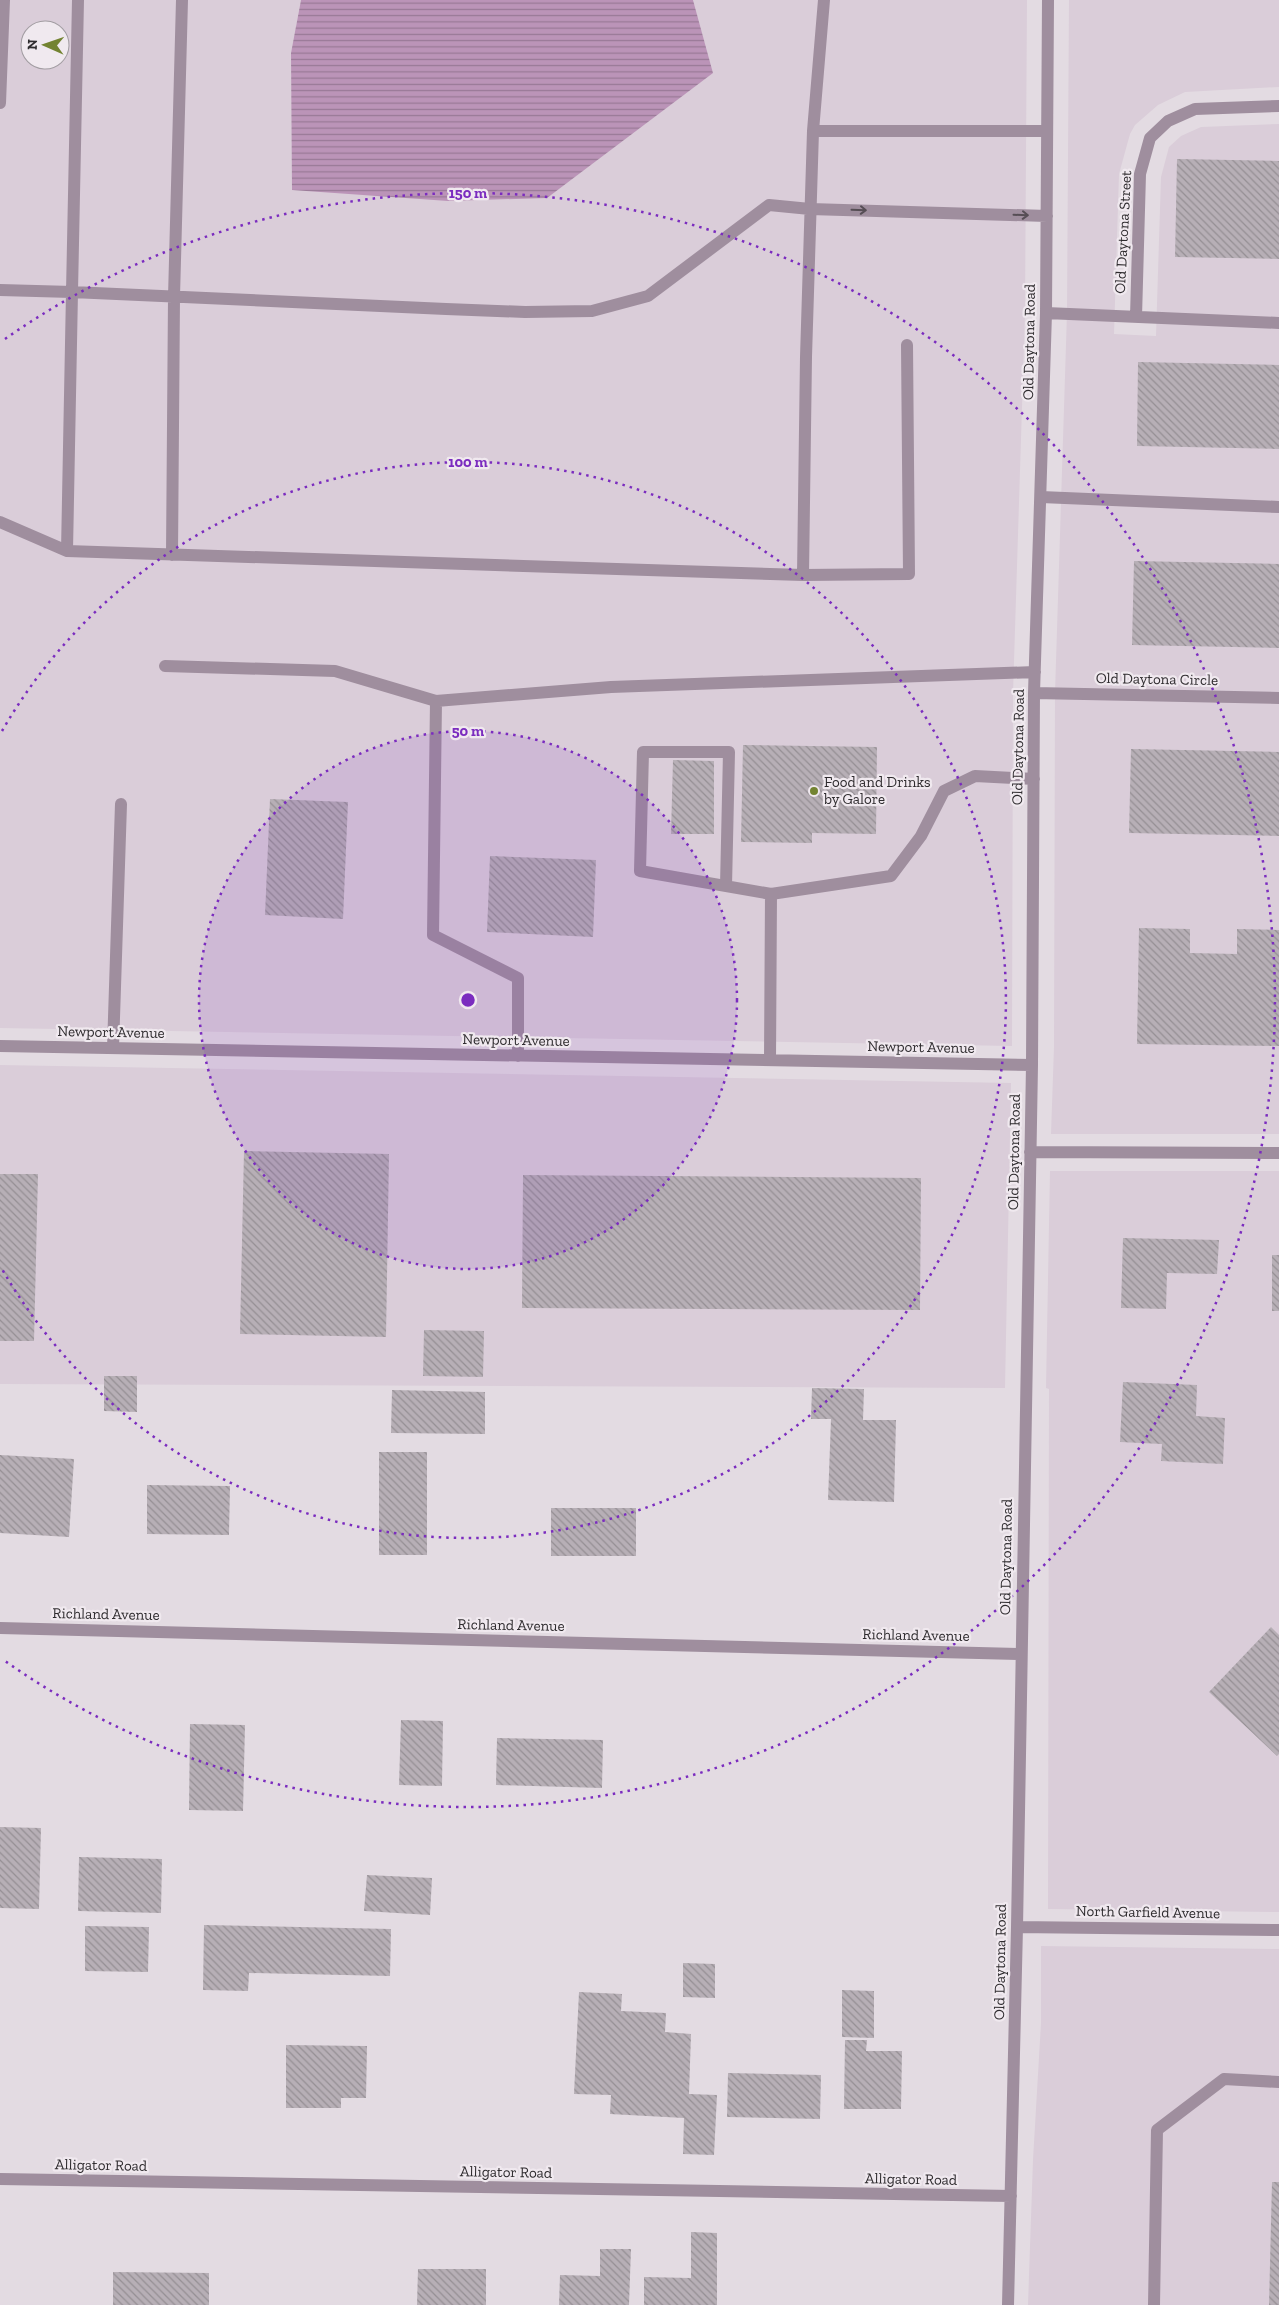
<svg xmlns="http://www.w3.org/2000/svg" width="1279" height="2305" viewBox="0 0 1279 2305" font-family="'Zilla Slab',serif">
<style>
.built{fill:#dacdd9;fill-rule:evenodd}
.water{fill:url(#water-rules)}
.building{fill:url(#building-back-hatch)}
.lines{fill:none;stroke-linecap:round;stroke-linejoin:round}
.minor{stroke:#9f8e9e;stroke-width:12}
.oneway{stroke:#564e55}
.ring{fill:none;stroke:#7b2cbf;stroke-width:2.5;stroke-dasharray:2.5 5}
.poi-dot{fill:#738331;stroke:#f0e9ef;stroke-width:2}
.labels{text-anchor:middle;stroke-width:4.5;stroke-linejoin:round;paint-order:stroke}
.street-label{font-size:15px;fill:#2e2b2e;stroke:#f0e9ef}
.poi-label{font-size:15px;fill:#2e2b2e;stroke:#f0e9ef;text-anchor:start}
.centre{fill:#7b2cbf;stroke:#f0e9ef;stroke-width:2.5}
.ring-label{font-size:15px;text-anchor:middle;font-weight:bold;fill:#7b2cbf;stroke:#f0e9ef;stroke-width:4.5;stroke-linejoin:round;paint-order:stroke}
</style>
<defs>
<pattern id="water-rules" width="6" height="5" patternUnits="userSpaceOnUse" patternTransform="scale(1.25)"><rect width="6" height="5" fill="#bb94b8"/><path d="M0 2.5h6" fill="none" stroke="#987996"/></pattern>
<pattern id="building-back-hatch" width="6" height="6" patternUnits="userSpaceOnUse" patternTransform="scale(1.25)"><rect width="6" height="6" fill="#b7afb6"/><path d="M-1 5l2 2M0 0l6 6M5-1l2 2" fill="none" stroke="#958f94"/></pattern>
</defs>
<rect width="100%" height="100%" fill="#e3dbe2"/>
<path class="built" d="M0,0H301L291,53L713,73L693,0H1027L1025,312L1013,693L1012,1046L0,1028ZM30,30H60V60H30Z
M1069,0H1279V87L1185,92L1158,105L1135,125L1130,134L1119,174L1114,334L1156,336L1161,177L1169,147L1181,136L1201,127L1279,124V1134H1051L1054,1047L1055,693L1067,313Z
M0,1065L1011,1083L1005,1388L0,1384Z
M1050,1171H1279V1912L1048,1909L1049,1389L1046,1388Z
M1041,1946L1279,1949V2305H1028L1033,2160L1041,2023Z"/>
<path class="water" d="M301,0H693L713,73L547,198L448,201L292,190L291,53Z"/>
<path class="building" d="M1177,159L1279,161V259L1175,257Z
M1138,362L1279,365V449L1137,446Z
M1134,561L1279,564V648L1132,645Z
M743,745L877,747L876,834L812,833V843L741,842Z
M1131,749L1279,752V836L1129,833Z
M673,760L714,761V834H671Z
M270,799L348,802L343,919L265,915Z
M490,856L596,860L593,937L487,932Z
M1139,928L1190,929V953L1237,954V929L1279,930V1046L1137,1044Z
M244,1151L389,1154L386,1337L240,1334Z
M0,1174H38L34,1341H0Z
M523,1175L921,1178L920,1310L522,1308Z
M1123,1238L1219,1240L1217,1274L1167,1273L1166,1309L1121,1308Z
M1272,1255H1279V1311H1272Z
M424,1330L484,1331L483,1377L423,1376Z
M104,1376H137V1412L104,1411Z
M1123,1382L1197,1385L1196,1416L1225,1418L1223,1464L1161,1461L1162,1444L1120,1442Z
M812,1388L864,1389L863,1420H896L894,1502L828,1500L831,1419H811Z
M392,1390L485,1392V1434L391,1433Z
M379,1452H427V1555H379Z
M0,1455L74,1459L69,1537L0,1533Z
M147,1485L230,1486L229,1535L147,1534Z
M551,1508H636V1556H551Z
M1271,1627L1279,1635V1754L1277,1756L1209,1692Z
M401,1720L443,1721L442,1786L399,1785Z
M190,1724L245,1725L243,1811L189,1810Z
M497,1738L603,1740L602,1788L496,1785Z
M0,1827L41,1828L39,1909L0,1908Z
M79,1857L162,1859L161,1913L78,1911Z
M367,1875L432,1878L430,1915L364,1911Z
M204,1925L391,1929L390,1976L249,1973L248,1991L203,1990Z
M85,1926L149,1927L148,1972L85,1971Z
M683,1963L715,1964V1998L683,1997Z
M842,1990L874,1991V2038L842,2037Z
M579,1992L622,1994L621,2011L666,2013L665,2032L691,2034L689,2094L717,2095L714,2155L683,2154L684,2118L610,2114L611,2095L574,2094Z
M845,2040H867L866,2051H902L901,2109H844Z
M286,2045L367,2046L366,2098H341V2108H286Z
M728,2073L821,2075L820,2119L727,2117Z
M1272,2182H1279V2305H1269Z
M691,2232L717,2233V2305H644V2277L691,2278Z
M600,2249H631L629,2305H559L560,2275L600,2276Z
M418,2269H486V2305H417Z
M113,2272L209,2273V2305H113Z"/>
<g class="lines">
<path class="minor" d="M78,0L72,292L446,309L525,312L592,311L648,296L769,205L810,209L1047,216
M824,0L813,131H1047
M0,103L4,0
M0,290L72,292L67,551L803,575L806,357L813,131
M1046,313L1279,323
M1136,317L1140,174L1150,138L1168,121L1195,109L1279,106
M1041,497L1279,507
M0,522L67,551
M172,555L174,297L182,0
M803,575L909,574L907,345
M165,666L335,671L436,701
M1034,693L1279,698
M726,886L729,752H643L640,871L771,894
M0,1046L1032,1065
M113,1048L121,804
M518,1056V978L433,935L436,701L611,687L1035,672
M770,1060L771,894L891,876L921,836L944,791L975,776L1034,779
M1030,1152L1279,1153
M0,1628L1021,1654
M1017,1927L1279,1930
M0,2179L1011,2196
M1008,2305L1017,1927L1032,1065L1034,693L1046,313L1048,0
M1154,2305L1157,2130L1224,2079L1279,2082"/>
</g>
<defs><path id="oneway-shaft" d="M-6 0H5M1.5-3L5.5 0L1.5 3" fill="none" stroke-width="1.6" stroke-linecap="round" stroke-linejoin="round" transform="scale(1.25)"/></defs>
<g class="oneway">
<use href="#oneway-shaft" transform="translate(859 210) rotate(2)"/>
<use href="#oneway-shaft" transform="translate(1021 215) rotate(2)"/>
</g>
<circle cx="468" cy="1000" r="269" fill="#7b2cbf" fill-opacity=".12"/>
<g class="ring">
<circle cx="468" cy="1000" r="269"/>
<path d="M2 731A538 538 0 1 1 2 1269"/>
<path d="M5 339A807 807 0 1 1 5 1661"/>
</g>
<circle class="poi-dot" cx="814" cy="791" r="5"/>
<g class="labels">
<g class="street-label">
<text transform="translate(1123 232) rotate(-87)" y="5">Old Daytona Street</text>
<text transform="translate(1029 342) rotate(-89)" y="5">Old Daytona Road</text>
<text transform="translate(1157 679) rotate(1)" y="5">Old Daytona Circle</text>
<text transform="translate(1018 747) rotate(-89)" y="5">Old Daytona Road</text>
<text transform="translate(111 1032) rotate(1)" y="5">Newport Avenue</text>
<text transform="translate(516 1040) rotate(1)" y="5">Newport Avenue</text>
<text transform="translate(921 1047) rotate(1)" y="5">Newport Avenue</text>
<text transform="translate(1014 1152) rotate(-89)" y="5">Old Daytona Road</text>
<text transform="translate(1006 1557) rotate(-89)" y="5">Old Daytona Road</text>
<text transform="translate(106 1614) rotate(1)" y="5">Richland Avenue</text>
<text transform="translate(511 1625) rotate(1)" y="5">Richland Avenue</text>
<text transform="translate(916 1635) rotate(1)" y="5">Richland Avenue</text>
<text transform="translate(1148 1912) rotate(1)" y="5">North Garfield Avenue</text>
<text transform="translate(1000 1962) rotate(-89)" y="5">Old Daytona Road</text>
<text transform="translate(101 2165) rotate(1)" y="5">Alligator Road</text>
<text transform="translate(506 2172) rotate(1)" y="5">Alligator Road</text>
<text transform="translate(911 2179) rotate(1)" y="5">Alligator Road</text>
</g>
<g class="poi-label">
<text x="824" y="787">Food and Drinks<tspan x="824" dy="17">by Galore</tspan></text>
</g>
</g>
<circle cx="468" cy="1000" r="8" class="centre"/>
<g class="ring-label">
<text x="468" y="198">150 m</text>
<text x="468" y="467">100 m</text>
<text x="468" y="736">50 m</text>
</g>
<g transform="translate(45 45) rotate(272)"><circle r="24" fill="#f0e9ef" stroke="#a29da2"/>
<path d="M0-4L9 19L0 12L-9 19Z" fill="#738331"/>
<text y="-8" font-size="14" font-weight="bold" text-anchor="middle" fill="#2e2b2e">N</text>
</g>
</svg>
